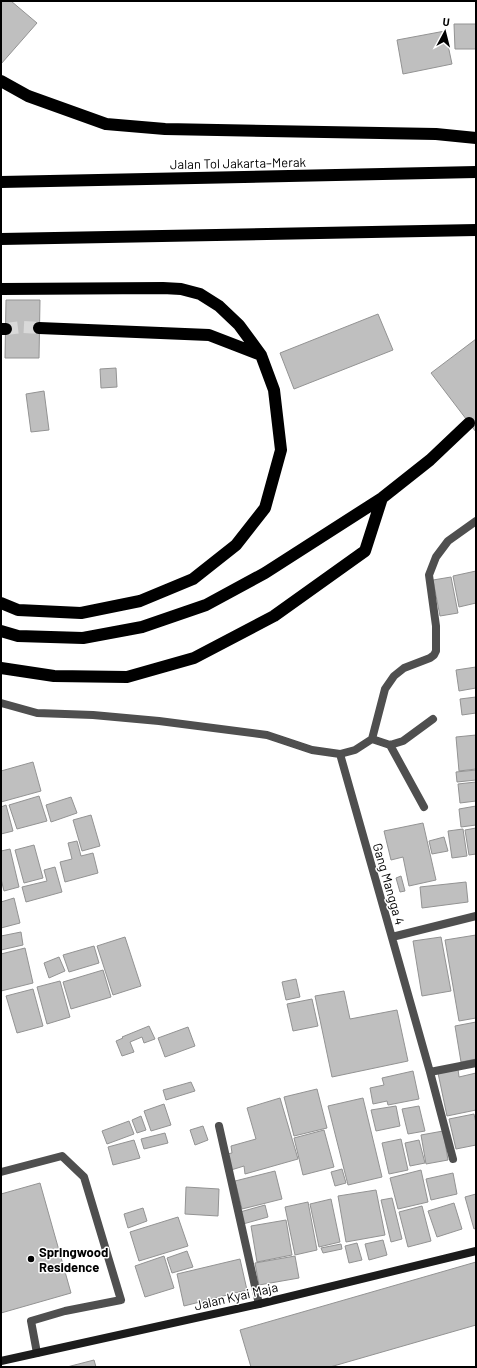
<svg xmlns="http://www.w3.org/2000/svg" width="477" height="1368" viewBox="0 0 477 1368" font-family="Barlow,sans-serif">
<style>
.building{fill:#bfbfbf;stroke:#939393}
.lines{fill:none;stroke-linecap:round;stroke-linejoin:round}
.highway-tunnel{stroke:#d9d9d9;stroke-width:12;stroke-dasharray:12 6;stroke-linecap:butt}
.lane{stroke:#4f4f4f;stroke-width:8}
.street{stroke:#4f4f4f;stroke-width:8}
.secondary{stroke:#1c1c1c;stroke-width:8}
.highway{stroke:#000;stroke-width:12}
.poi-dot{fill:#000;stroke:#fff;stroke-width:1.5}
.labels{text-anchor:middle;stroke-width:3;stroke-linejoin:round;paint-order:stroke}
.street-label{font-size:13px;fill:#000;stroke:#fff}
.poi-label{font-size:13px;font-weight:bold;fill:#000;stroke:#fff;text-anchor:start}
</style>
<rect width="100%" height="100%" fill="#fff"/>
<path class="building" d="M1,1H11L37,23L1,64Z
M454,24H476V49H455Z
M445,31L452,64L403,74L397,40Z
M6,300H40L39,358H5Z
M378,314L393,350L294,389L280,353Z
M476,339V432L431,373Z
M116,368L117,387L101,388L100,369Z
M44,391L49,430L31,432L26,394Z
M476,571V603L459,607L453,576Z
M451,577L458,613L440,616L433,580Z
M476,667V688L459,691L456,670Z
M476,697V713L462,715L460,699Z
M476,735V769L459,771L456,737Z
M33,762L41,791L1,802V771Z
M476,770V780L457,782L456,772Z
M476,782V801L460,803L458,784Z
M39,796L47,821L17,829L9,805Z
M71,797L77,813L51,822L46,805Z
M6,805L13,831L1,834V807Z
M476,806V825L461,827L459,809Z
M91,815L100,846L82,851L73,820Z
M423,823L436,880L409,886L403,857L391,860L384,831Z
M476,828V854L469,855L465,830Z
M463,829L467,856L452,858L448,831Z
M444,837L448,851L432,854L429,841Z
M77,841L81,856L93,853L98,873L65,882L60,862L72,859L68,843Z
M34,845L43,878L24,883L15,850Z
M10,849L19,887L4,891L1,879V851Z
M55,867L62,892L26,902L22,887L47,881L44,870Z
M401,876L405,891L400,892L396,878Z
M466,882L468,902L422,908L420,887Z
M14,898L20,923L1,928V902Z
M21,932L23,945L1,950V936Z
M476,935V1018L459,1021L445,940Z
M125,937L141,986L113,995L97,946Z
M441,937L451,991L422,996L413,941Z
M94,946L99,963L69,972L63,955Z
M25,948L33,983L1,991V954Z
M59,957L65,971L49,978L44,963Z
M103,970L111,997L71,1009L63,982Z
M296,979L300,997L286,1000L282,982Z
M60,981L70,1017L47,1024L37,987Z
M33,989L43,1026L17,1033L6,996Z
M344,991L350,1019L397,1010L408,1061L332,1077L315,996Z
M312,999L318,1026L293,1031L287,1004Z
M476,1022V1059L461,1062L455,1026Z
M149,1026L155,1039L144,1043L142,1037L130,1042L134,1052L122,1056L116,1041L123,1038L122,1037Z
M188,1027L195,1046L165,1057L158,1038Z
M458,1069L459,1077L476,1073V1110L447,1116L438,1073Z
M413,1071L419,1099L388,1105L387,1101L373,1104L370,1088L384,1085L382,1078Z
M191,1082L195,1091L166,1100L163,1090Z
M317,1089L327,1128L294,1136L284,1097Z
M280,1098L298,1159L245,1174L244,1166L231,1170L227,1154L232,1153L231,1146L256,1139L247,1108Z
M363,1098L382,1177L348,1185L328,1106Z
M164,1104L171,1125L151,1131L144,1111Z
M396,1106L400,1126L376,1131L371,1110Z
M419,1106L425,1131L408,1134L402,1109Z
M474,1114L476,1123V1145L456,1149L449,1119Z
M141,1116L146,1130L137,1133L132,1120Z
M129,1121L134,1134L107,1144L102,1131Z
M203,1126L208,1140L195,1145L190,1130Z
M324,1130L334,1167L303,1175L294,1138Z
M443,1131L448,1160L426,1164L421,1135Z
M165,1133L168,1143L144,1149L141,1139Z
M401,1139L408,1170L389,1174L382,1143Z
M134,1140L140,1158L113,1165L108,1147Z
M419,1140L425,1163L410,1166L405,1143Z
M342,1169L346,1183L335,1186L331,1172Z
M421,1170L428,1202L398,1209L390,1178Z
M275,1171L282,1199L242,1209L235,1181Z
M453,1173L457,1194L431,1200L426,1179Z
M40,1183L71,1293L1,1313V1194Z
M186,1187L219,1189L218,1216L185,1214Z
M376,1190L385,1235L346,1242L338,1196Z
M476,1194V1228L474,1229L465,1197Z
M392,1198L402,1239L391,1242L381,1200Z
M331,1199L340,1242L319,1247L310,1204Z
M308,1202L317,1250L295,1255L285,1207Z
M454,1203L462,1229L437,1237L428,1211Z
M265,1205L268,1217L243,1224L240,1212Z
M422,1206L431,1241L408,1247L399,1212Z
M143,1208L147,1221L128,1228L124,1214Z
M178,1217L188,1246L139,1261L130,1232Z
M286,1220L292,1255L257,1262L251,1226Z
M383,1240L387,1255L369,1260L365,1244Z
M357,1243L362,1260L349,1263L345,1246Z
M341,1244L342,1249L323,1253L321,1248Z
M187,1251L193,1267L172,1273L167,1258Z
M164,1256L174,1288L145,1297L135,1266Z
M295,1256L299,1278L259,1285L255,1263Z
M240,1259L247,1290L184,1306L177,1274Z
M476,1262V1325L330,1367H251L240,1330Z
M94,1360L96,1367H67Z"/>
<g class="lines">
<path class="highway-tunnel" d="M6,329L22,327L39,328"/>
<path class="lane" d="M1,1172L62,1156L84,1177L121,1300L65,1311L31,1321L37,1353"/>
<path class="street" d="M1,703L37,713L93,715L159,721L267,735L312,750L340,754L355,750L372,739L385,689L394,676L404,668L430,658L434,655L436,651V626L429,575L436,557L448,541L476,521
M372,739L390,745L403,741L433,719
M390,745L424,807
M340,754L430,1072L476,1063
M392,937L476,916
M430,1072L453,1159
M219,1126L259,1304"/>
<path class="secondary" d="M1,1361L259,1304L476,1251"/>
<path class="highway" d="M1,81L28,96L106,124L165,129L436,134L476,138
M1,182L476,172
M1,239L476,230
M1,289L163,288L181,289L200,294L219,306L239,325L261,355L274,390L281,450L265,508L236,545L193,579L140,601L81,613L18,610L1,603
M39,328L209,335L261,355
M1,329H6
M1,631L18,636L83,638L142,627L206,605L265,573L382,498L430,460L469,423
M1,668L54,676L127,677L194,658L274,616L365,551L382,498"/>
</g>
<circle class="poi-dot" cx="31" cy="1259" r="4"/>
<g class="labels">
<g class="street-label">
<text transform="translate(238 163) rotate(-1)" y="5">Jalan Tol Jakarta–Merak</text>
<text transform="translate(389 884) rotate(74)" y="5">Gang Mangga 4</text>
<text transform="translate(236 1296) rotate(-13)" y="5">Jalan Kyai Maja</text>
</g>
<g class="poi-label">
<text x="39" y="1257">Springwood<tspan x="39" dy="15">Residence</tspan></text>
</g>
</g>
<rect width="477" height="1368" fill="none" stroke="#000000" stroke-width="4"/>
<g transform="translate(445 32) rotate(7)" stroke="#ffffff" stroke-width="3" paint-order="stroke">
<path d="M0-3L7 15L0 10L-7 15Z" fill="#000000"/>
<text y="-6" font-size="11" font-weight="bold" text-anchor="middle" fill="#000000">U</text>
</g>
</svg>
